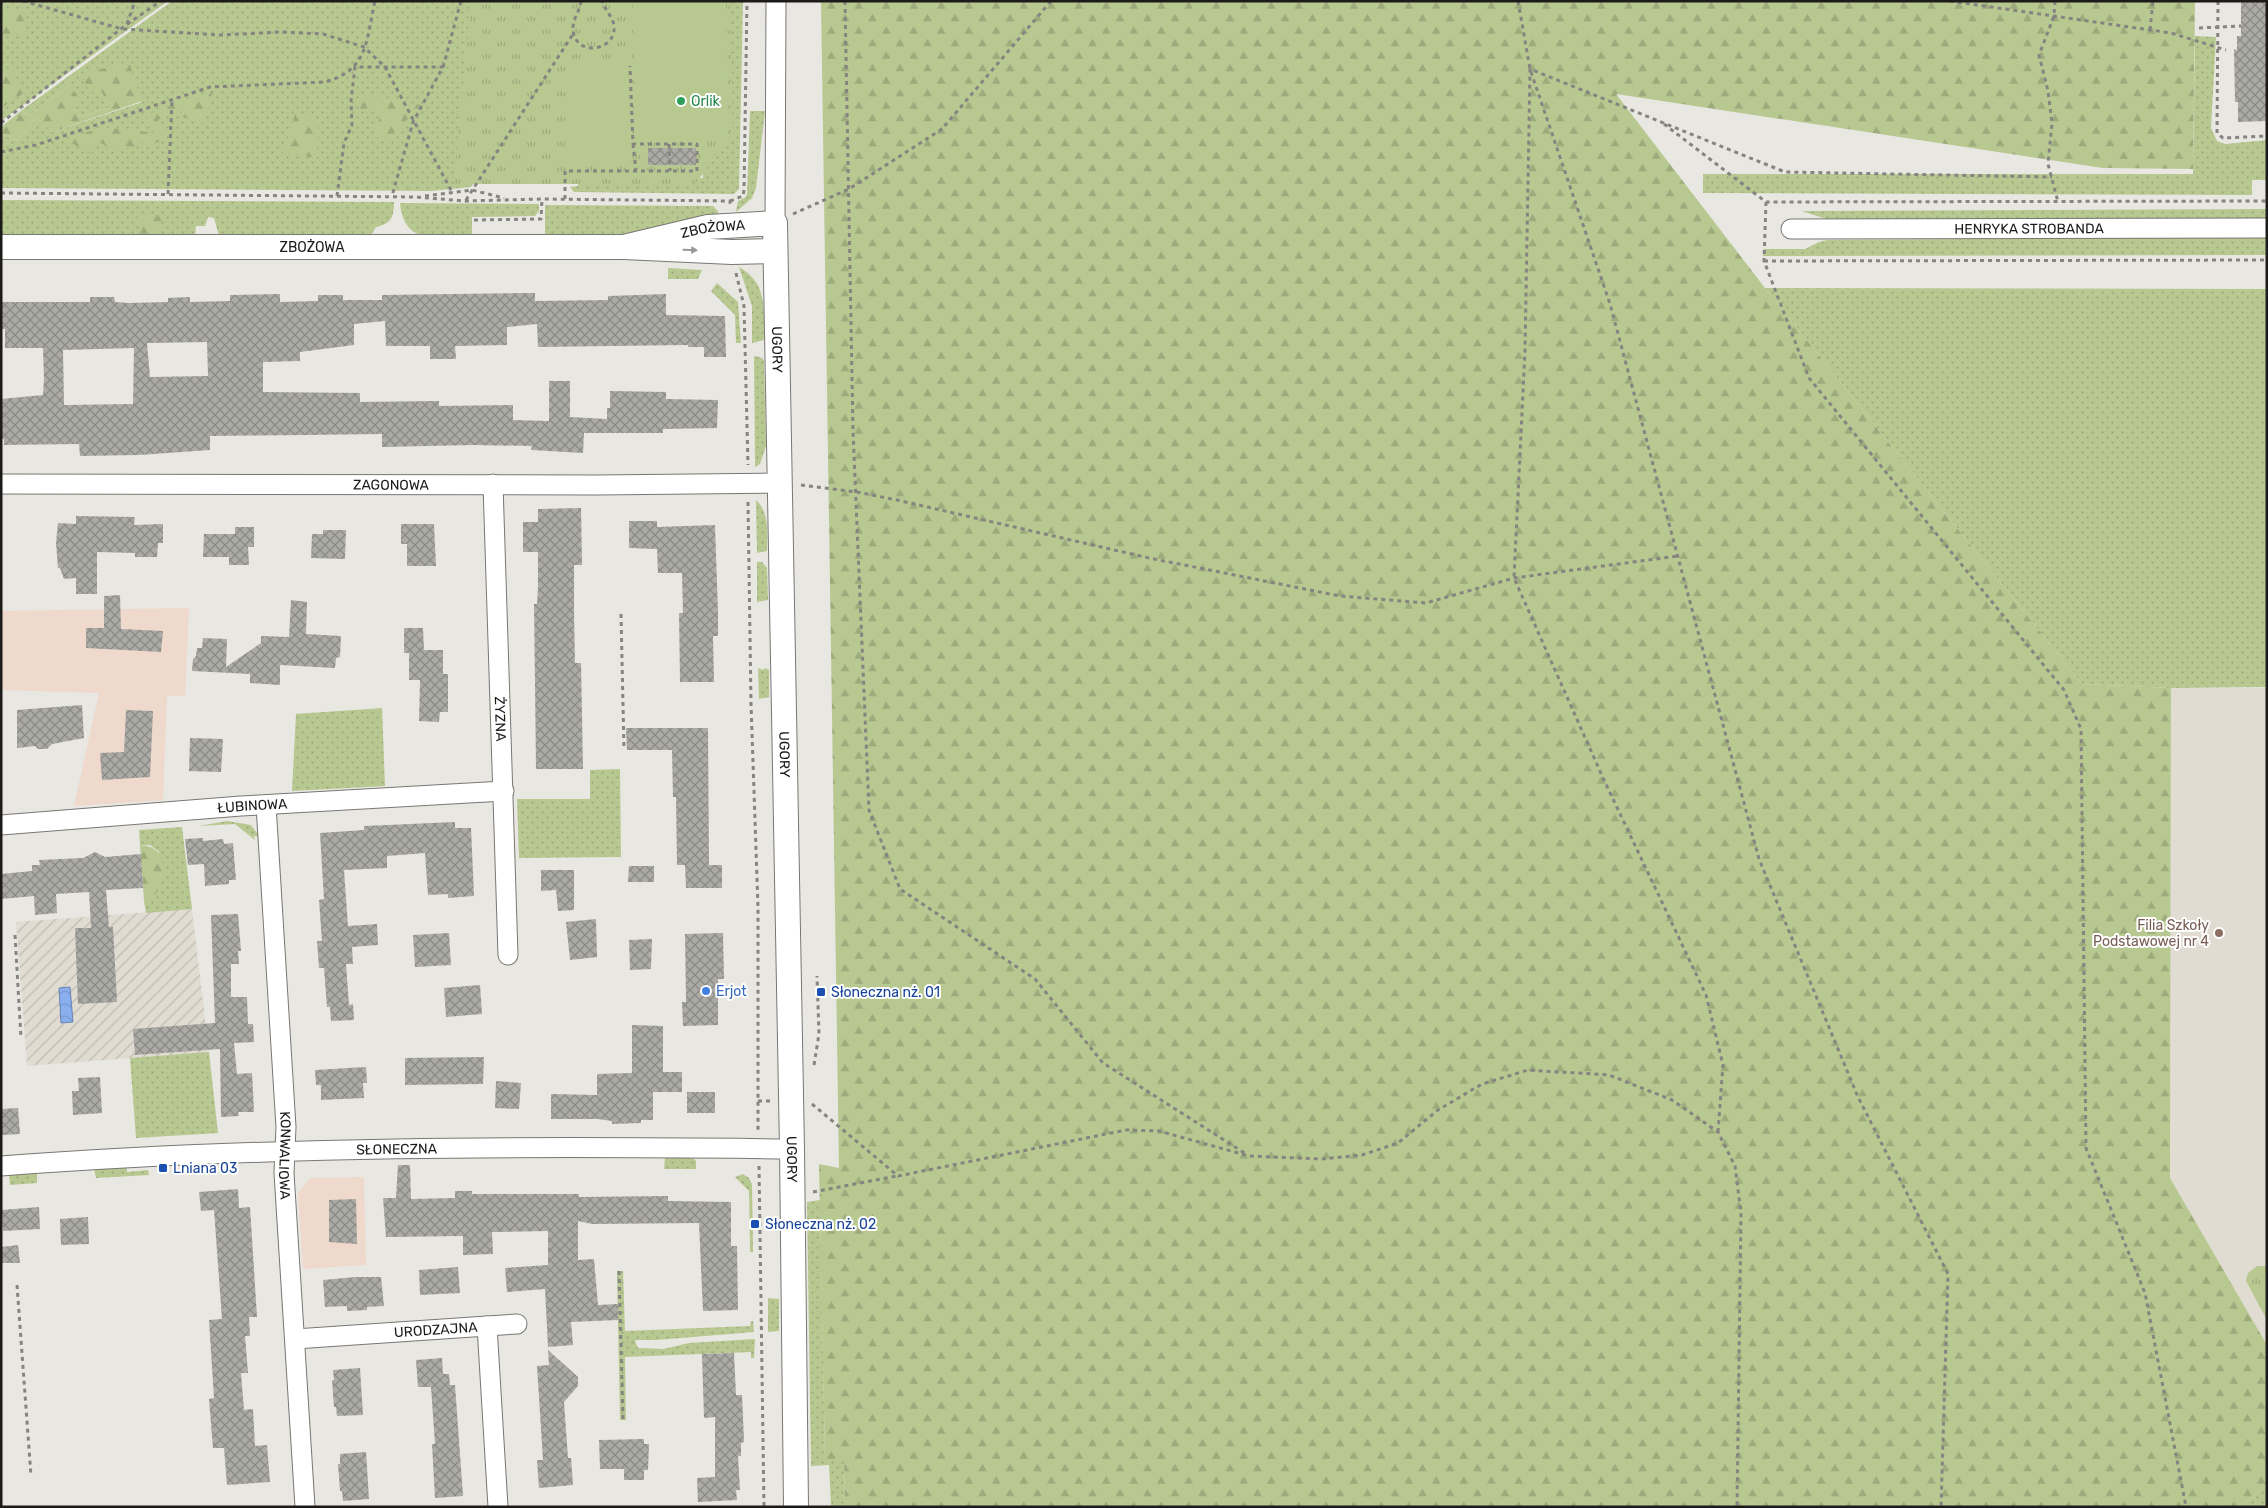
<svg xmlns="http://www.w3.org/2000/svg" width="2268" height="1508" viewBox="0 0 2268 1508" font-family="Rubik,sans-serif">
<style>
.commercial{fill:#efd8cc}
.industrial{fill:url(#industrial-furrows)}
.built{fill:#e0dcd1}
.grass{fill:url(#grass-dots)}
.forest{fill:url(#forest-firs)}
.park{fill:url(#park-tufts)}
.pitch{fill:#b7c891}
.water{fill:url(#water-waves);stroke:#6983af}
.building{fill:url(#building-cross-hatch);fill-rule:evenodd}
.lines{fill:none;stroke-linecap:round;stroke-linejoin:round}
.minor-casing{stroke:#787773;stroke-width:21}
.tertiary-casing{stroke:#787773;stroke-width:26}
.path{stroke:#868481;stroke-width:3;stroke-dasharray:4 4;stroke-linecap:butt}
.minor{stroke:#fff;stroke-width:19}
.tertiary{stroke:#fff;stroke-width:24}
.oneway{fill:#999898}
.leisure-dot{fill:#2e9e5b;stroke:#fff;stroke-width:2}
.education-dot{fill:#8d6e63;stroke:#fff;stroke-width:2}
.shop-dot{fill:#3f7fe0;stroke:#fff;stroke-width:2}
.transit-dot{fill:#1a4fb4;stroke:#fff;stroke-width:2}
.labels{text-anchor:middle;stroke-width:4;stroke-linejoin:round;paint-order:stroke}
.leisure-label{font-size:14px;fill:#27864d;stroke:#fff;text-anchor:start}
.street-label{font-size:14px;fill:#1c1b1a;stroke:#fff}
.education-label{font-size:14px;fill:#785e54;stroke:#fff;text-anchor:end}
.shop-label{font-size:14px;fill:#366cbe;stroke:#fff;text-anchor:start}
.transit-label{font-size:14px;fill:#164399;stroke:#fff;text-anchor:start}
</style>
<defs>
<pattern id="industrial-furrows" width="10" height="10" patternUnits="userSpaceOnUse" patternTransform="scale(1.25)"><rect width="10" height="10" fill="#e0dcd1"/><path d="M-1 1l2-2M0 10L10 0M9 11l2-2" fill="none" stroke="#c0bcb3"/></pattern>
<pattern id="grass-dots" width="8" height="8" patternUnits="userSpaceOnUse" patternTransform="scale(1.25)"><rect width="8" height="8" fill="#b7c891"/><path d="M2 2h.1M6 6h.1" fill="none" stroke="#9dab7c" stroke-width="1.8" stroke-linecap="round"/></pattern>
<pattern id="forest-firs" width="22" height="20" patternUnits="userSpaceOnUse" patternTransform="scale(1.25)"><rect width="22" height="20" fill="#b7c891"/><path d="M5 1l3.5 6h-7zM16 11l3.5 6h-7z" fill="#9dab7c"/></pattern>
<pattern id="park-tufts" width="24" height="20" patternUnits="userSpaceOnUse" patternTransform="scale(1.25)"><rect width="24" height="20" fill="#b7c891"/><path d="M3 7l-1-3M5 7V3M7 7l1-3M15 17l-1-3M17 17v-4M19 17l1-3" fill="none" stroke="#9dab7c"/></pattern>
<pattern id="water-waves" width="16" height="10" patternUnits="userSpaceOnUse" patternTransform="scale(1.25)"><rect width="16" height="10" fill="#8aafef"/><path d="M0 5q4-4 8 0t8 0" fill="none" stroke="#7696cc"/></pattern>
<pattern id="building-cross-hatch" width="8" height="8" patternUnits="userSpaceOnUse" patternTransform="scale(1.25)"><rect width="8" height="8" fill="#abaaa5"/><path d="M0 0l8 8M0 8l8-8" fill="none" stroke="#8a8a86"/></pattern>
</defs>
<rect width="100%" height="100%" fill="#e9e7e2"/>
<path class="commercial" d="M189,608L185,696H167L163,800L74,806L99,693L1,690V611Z
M364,1177L366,1265L303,1269L298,1193L310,1178Z"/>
<path class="industrial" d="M192,909L209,1052L27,1066L16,922Z"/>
<path class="built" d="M2171,688H2267V1345L2170,1178Z"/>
<path class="grass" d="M1,1H168L1,121Z
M172,1H578L570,36L471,187L431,191L1,188V134L17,140L37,118L53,132L142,102L101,89L109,108L80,116L74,109L70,85L28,116L22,110Z
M726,1H743L739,189L734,194L574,192L570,187L578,186V181L703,178L702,137Z
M2195,36L2216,37L2211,128L2217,141L2225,144L2267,140V180H2252V195L1703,193V174H2193Z
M750,111H765L756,188L752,198L736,212L738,201L746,197L747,194Z
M1,200L394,202C394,217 391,224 376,227L371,235L401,240L219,236L214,218L208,217L205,226H196L195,235L161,236L160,215L139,236H1Z
M400,203L539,204V211L535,216L472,217V239C439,239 404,246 400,203Z
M545,205L713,206L718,211V219L633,235L545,238Z
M2267,209V218L1826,219L1802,211Z
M2267,237V255L1763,256L1764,249H1805L1819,242L1828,240Z
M739,267C769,284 763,310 764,340L752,343V306Z
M668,268L702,270L698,279H668Z
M717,283L738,302L741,343H736L735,315L711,291Z
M1765,288L2267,289V687L2171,688L2082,684Z
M754,356L760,357L764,360L766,446L760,464L755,467Z
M756,500C770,513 767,534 767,551L757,553Z
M757,562H762L767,568L768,600L757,602Z
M758,668L763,670L765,668L769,670V697L759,699Z
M382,708L385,786L292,791L296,714Z
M620,769L621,857L519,858L517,799H590V770Z
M227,821L251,825L260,837L254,836L255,840L235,824L199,826Z
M182,827L192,909L146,913L144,901L157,892L159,852L150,845H140L139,830Z
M209,1052L218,1133L136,1138L130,1058Z
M665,1158H693L696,1161V1169H664Z
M127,1167V1172L148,1170L149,1175L96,1178L94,1168Z
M37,1172V1183L10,1185L9,1175Z
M743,1174L749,1178L752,1184L753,1252H750L749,1191L735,1177Z
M820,1200L825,1461H844L845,1507H831L829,1465L811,1466L807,1202Z
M617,1271H623L625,1331L750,1326L751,1321H753L754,1332L656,1340H637L635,1341L638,1348L663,1349L689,1343L755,1339L754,1358H751V1352L625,1357L626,1420H620Z
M768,1298L779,1299V1331L768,1332Z
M2267,1485V1507H2240Z"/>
<path class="forest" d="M821,1H2195L2193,169L2103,168L1616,94L1765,288L2082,684L2171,688L2170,1178L2267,1345V1485L2240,1507H845L844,1461H825L819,1164L839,1168Z
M1,10L26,12L25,36L1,34Z
M129,62L142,101L53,132L37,118L17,140L1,134V127L22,110L28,116L70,85L81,101L74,109L80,116L109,108L101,90L91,93L80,74Z
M1,71L13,72L24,93L1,108Z
M213,90L204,123L182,117V106L158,120L167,138L147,147L139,140L136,147L110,150L101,142L91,154L66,140L101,127L156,133L146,115Z
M364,94L421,105L388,140L373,136L382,112L360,109Z
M296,111L318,120L317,158L283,153Z
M161,215V236H139L138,216Z
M140,845C165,845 170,873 157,892C155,895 148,898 144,901Z"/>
<path class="park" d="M471,1H730L733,135L695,184H454Z
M2257,1266H2267V1320L2246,1281L2248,1273Z"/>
<path class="pitch" d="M633,1H726L728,137L635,138Z
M570,65H628L630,164H570Z"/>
<path class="water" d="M70,987L73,1022L61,1023L59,988Z"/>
<path class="building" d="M2241,1H2267V121L2238,122V102H2235L2234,49L2237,50V36H2241Z
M648,148H696V165H648Z
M535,293V301L608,300V296L666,294V315L725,316L726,357H704V347H688V345L538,347L537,324L507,327V345L455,346L456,359H430V346H386L385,321L354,324V345L300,352V361L263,362V392L360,393V402L439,401V406L513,405V420L549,421V381H570V417L607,419V408H610V391L666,392V399L718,400L717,428L663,429V433H584L583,453L531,450L532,446L473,445L382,447V434L307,435L210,436V450L139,455L80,456L79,444L4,445V439H2L1,399L43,395L44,379L43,348H5V329H1V302H90V297H114L115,302L129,303L168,302V298L190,297V302L230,301V295L280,294V302L318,301V295H343V300H382V295ZM207,342L208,376L150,377L147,343ZM134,348L133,404L64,405L63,350Z
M581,508L582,565H574V614L575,663H581L583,769H536L534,604H537L538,588V552H523V522H538V509Z
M76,516L135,517L134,525L163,524V543H158L157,557H135V553L97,552V594H76V578L64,579L60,568H58L56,543L58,523L76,524Z
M629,521H657V527L715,525L718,613V636H713L714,682H680L679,613H683L682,573H658L657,549L629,548Z
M401,524H434L436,566H407V544H401Z
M235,527H254V547H248L249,565H229V557H203L204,534H235Z
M323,530H346L345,559L311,558L312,534H323Z
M120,595L121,629L163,631L161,652L86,648V628H104V596Z
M291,600L307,602L306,634L341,636L340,657L336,658L335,668L280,665V685L250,683V674L192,671L193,659L196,656L197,648H202L203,638L227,639L226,667L261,643V636L289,637Z
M404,628H423L424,650H443V674H448V712H440L439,722L419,721L420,680H409V653H404Z
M82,705L84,738L52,744L47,749H38L35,746L17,748V710Z
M126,710L153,711L150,777L102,780L100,753L124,752Z
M626,728H708L709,865H722V888H686L685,865H677L676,797H673L672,750H627Z
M190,738L223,739L221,772L189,771Z
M455,822V828H471L474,896L448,898V894L428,895L425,853L387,856V868L344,870L348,926L377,924L378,945L352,947L353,964H346L349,1005L353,1004L354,1020L331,1021L330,1007H327L324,968H319L317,941H322L319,900L324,899L320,833L364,830V826Z
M203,838V841L223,839L224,844L233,843L236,880H229V884L205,886L204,864L188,865L185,839Z
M95,852L105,857L141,854L143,888L106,890L109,927H113L117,1002L78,1004L75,928H91L89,892L56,894L57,913L35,915L34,896L1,899V874L32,871V865H40L39,860L83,858Z
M629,866H654V882H628Z
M541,870H574V910L558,911L556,890L541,891Z
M238,914L241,951H238L239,964H231V997H247L248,1024H253L254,1042L234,1043L237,1074L252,1073L254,1112H238L239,1116L221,1117L220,1049L135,1055L133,1029L215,1023L211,915Z
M596,919L597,957L570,960L566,922Z
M449,933L451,965L415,967L413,935Z
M723,933L724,979H718V1025L683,1026L682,1002H686L685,934Z
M652,939L651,969L630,970L629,940Z
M480,985L482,1014L446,1017L444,988Z
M632,1025L663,1026V1072H682V1092H653V1120H641V1123L612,1124V1121L598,1119H551V1094L597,1095V1074L632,1073Z
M484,1057L483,1084L405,1085V1058Z
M366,1067L367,1083H363L364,1098L321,1100V1085H316L315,1070Z
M100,1077L102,1113L73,1115L72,1091H79L78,1078Z
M496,1081L521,1083L519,1109L495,1108Z
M687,1092H715V1113H687Z
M18,1108L20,1134L1,1135V1109Z
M398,1165H410L411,1199L455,1198V1191H472V1194H579V1197L668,1196V1201L731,1202V1246H737L738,1310L703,1311L699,1223L592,1224L578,1221V1260L594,1259L598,1305L618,1304V1320L571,1322L573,1345L548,1347L545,1289L507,1292L505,1268L548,1265V1231L492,1232L493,1254L463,1255V1236L386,1237L383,1198H396Z
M238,1189L239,1208L250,1207L257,1317H249L250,1336H245L248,1373H241L244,1410L253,1409L255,1446L267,1445L270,1482L227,1485L224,1448H213L209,1399L214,1398L209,1320L222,1319L214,1210L201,1211L199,1192Z
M356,1199L357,1244L329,1242V1200Z
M39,1207L40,1229L3,1231L2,1210Z
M88,1217L89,1244L61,1245L60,1219Z
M18,1245L20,1263H1V1247Z
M458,1267L460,1293L420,1295L419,1270Z
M356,1277H381L384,1306L367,1307V1310L347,1311V1306L325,1307L323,1280Z
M548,1350L578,1377V1386L564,1402L568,1458H571L573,1485L539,1488L537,1460H543L537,1366L549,1365Z
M734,1353L736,1395H742L744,1442L741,1443V1456H738L740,1490H736L737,1500L698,1502L697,1478L715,1477V1417L704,1418L702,1354Z
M442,1358L443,1374H449L450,1385H455L463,1496L435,1498L432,1444H435L431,1387H418L416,1360Z
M360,1368L363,1415L337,1416L336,1407H334L332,1380H334L333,1370Z
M644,1439V1444H649L648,1470H644V1480H624V1469H600L599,1440Z
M366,1452L369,1499L343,1501L342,1491H340L338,1464H340V1454Z"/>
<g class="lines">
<defs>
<g id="minor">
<path d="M775,223L776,1"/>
<path id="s1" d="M1791,229L2267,228"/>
<path id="s2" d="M1,484L598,485L781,483"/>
<path id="s3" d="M493,484L508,955"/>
<path id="s4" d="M266,805L286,1127L284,1173L305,1507"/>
<path id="s5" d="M1,825L241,806L504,791"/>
<path id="s6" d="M1,1166C264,1146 528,1146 792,1149"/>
<path d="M487,1326L517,1324"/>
<path id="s7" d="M295,1339L487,1326L498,1507"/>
</g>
<g id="tertiary">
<path id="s8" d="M1,247H624L732,252L775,251"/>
<path id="s9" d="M624,247L708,227L775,223L792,1149L796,1507"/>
</g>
</defs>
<use href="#minor" class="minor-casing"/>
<use href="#tertiary" class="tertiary-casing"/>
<path class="path" d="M23,1L122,29L221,35L281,32L323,34L364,47L385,67L452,192
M581,1C580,11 572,20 573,30C575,57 617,52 614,25C612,16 605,10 602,1
M845,1L853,431L869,810L900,889L1035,979L1103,1063L1246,1154
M1518,1L1530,69L1610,304L1759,859L1858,1097L1948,1274L1941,1507
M1950,1L2171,33L2226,50
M2055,1L2054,16L2039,55L2048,91L2052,123L2048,164L2058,202
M2218,1L2217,133L2223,138L2267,136
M127,24L135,1
M2199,28L2241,26
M2150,30L2153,1
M443,67L461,1
M1,123L126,25L161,1
M1664,124L1766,202L2267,201
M633,144L636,171
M669,144L670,171
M1,152L36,145L210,87L325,82C369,70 366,40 375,1
M1,193L416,197L465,201L542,199L730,201V204
M168,194L172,100
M337,196L344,143L352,125L351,101L355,67H443L413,122L392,196
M425,196L472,190L504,198
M565,199V171H697V144H633L630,66
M466,200L573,34
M730,201L743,196L744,190L747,1
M1766,202L1764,261L1809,378L2064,690L2081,729L2086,1148L2145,1293L2186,1507
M793,214L849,189L942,129L1051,1
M474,220L541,219L542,199
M1764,261L2267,260
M736,273L744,306L748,465
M801,485L857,492L897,500L1149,558L1340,596L1426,603L1514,578L1678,556
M748,502L751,704L758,907V1130
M621,614L624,750
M15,935L21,1038
M814,1065L819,1034L817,976
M758,1101H770
M812,1104L898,1176L1126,1130L1159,1131L1249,1156L1322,1159L1362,1155L1398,1143L1438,1110L1482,1084L1528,1070L1609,1075L1672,1100L1718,1132L1735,1166L1741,1213L1737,1507
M1718,1132L1723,1065L1706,995L1604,780L1514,578L1525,351L1530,69L1785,172L2052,177
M759,1166L764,1507
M813,1192L897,1176
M619,1271L623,1420
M17,1285L31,1476"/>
<use href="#minor" class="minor"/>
<use href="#tertiary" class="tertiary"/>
</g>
<defs><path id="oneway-solid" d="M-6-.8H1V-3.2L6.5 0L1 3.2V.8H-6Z" transform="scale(1.25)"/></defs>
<use class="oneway" href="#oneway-solid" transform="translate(690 250) rotate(2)"/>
<circle class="leisure-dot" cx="681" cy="101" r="5"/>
<circle class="education-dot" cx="2219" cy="933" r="5"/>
<circle class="shop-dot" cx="706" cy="991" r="5"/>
<g class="transit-dot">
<rect x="816" y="987" width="10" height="10" rx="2.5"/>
<rect x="158" y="1163" width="10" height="10" rx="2.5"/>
<rect x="750" y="1219" width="10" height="10" rx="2.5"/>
</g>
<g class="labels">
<g class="leisure-label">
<text x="691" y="106">Orlik</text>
</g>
<g class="street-label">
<text dy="5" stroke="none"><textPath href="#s1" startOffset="238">HENRYKA STROBANDA</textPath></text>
<text dy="5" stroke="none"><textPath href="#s9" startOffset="91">ZBOŻOWA</textPath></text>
<text dy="5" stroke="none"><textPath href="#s8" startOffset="311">ZBOŻOWA</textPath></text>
<text dy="5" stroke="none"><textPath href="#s9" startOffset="280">UGORY</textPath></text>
<text dy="5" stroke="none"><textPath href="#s2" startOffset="390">ZAGONOWA</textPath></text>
<text dy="5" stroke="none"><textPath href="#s3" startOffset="235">ŻYZNA</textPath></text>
<text dy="5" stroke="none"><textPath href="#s9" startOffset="685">UGORY</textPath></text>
<text dy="5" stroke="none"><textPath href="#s5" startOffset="252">ŁUBINOWA</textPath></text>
<text dy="5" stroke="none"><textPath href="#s6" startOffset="396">SŁONECZNA</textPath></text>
<text dy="5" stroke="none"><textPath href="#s4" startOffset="351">KONWALIOWA</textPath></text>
<text dy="5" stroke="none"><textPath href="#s9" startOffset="1090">UGORY</textPath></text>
<text dy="5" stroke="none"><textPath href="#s7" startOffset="141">URODZAJNA</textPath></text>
</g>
<g class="education-label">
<text x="2209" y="930">Filia Szkoły<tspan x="2209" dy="16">Podstawowej nr 4</tspan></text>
</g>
<g class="shop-label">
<text x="716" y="996">Erjot</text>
</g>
<g class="transit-label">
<text x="831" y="997">Słoneczna nż. 01</text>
<text x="173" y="1173">Lniana 03</text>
<text x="765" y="1229">Słoneczna nż. 02</text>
</g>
</g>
<rect width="2268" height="1508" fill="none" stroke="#1c1b1a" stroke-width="5"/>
</svg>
